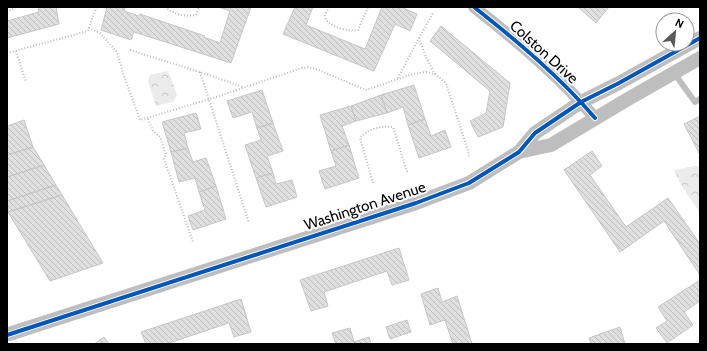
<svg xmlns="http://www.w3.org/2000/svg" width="707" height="351" viewBox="0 0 707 351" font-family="Cabin,sans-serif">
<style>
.forest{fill:url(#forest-crowns)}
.building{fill:url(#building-back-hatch);stroke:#c6c6c6}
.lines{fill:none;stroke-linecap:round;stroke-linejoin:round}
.path{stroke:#b9b9b9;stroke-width:2;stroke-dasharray:1 2;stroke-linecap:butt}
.service{stroke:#bebebe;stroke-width:6}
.minor{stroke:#bebebe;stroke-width:12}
.tertiary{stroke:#bebebe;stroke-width:14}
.cycleway-casing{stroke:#fff;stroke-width:6}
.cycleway{stroke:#0057b8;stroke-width:4}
.labels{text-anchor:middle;stroke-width:4;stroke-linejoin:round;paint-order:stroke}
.street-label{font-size:15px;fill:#000;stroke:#fff}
</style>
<defs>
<pattern id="forest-crowns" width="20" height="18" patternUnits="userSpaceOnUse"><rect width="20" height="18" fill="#ebebeb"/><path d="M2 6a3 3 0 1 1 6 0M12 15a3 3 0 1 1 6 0" fill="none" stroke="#c8c8c8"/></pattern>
<pattern id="building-back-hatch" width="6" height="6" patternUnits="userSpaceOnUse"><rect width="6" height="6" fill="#dfdfdf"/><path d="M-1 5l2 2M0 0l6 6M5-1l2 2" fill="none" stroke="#bebebe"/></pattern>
</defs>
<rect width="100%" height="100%" fill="#fff"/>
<path class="forest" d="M167,71L170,75L177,95L173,102L156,106L148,81L150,75Z
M695,166L700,167V213L680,183L674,170Z"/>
<path class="building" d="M38,7H56L59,24L7,38V21L39,12Z
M107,7H125L124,11L139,16L140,14L205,36L204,37L220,43L230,11L218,7H251L231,63L134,32L131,40L101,30Z
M295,7H313L306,25L365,49L382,7H401L417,14L410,31L395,24L374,71L283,34Z
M578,7H609L596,23Z
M441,26L510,83L503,127L478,137L470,121L486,113L490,91L430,41Z
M414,85L425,119L408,125L403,107L387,113L381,95Z
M262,90L273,123L257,128L252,112L233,118L227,101Z
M381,95L387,113L356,121L351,106Z
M351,106L356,121L342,126L349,145L331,151L320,115Z
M196,113L201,129L184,133L188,148L171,152L162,122Z
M700,116V155L684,124Z
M425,119L431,136L445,130L451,147L419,158L408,125Z
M24,120L33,147L7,155V126Z
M273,123L283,151L267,156L273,173L256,178L245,145L261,140L257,128Z
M349,145L359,178L325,189L319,171L336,166L331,151Z
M33,147L44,165L7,177V155Z
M188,148L193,162L206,158L216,186L199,192L195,178L179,182L171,152Z
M592,151L602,166L590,175L626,227L668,198L700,244V275L664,221L620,252L564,170Z
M44,165L56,185L7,201V177Z
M273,173L276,184L292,180L297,197L266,207L256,178Z
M56,185L62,195L8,212L7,210V201Z
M216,186L226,219L193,230L188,216L205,210L199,192Z
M62,195L103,263L50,281L8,212Z
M399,248L409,280L392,285L387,271L324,292L328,306L311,311L300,280Z
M700,280V301L684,312L693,325L667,343L656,328L667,321L658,307Z
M438,288L442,302L457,296L472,344H453L445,320L430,325L421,294Z
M241,299L251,332L234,337L229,323L166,344H146L141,332Z
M407,320L411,332L390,339L386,327Z
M620,327L625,344H591L589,338Z
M350,328L354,342L369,337L371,344H336L332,333Z
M104,337L109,344H94Z"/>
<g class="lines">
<path class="path" d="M165,7C174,14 185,17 196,15L199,7
M329,7C328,10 325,13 325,16C326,27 350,32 358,30L368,7
M7,12L16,7
M89,28L96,7
M419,38L433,13
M130,50L200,72L243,87
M16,51L26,82
M7,53L88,31L89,28L100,33L117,52L123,73L140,120L210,99L302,68L309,67L316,69L366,90L413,74L426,72L435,74L426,57L419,38L398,78
M200,72L249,223
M435,74L446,83L468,151L469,158
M148,119L153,131L160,137L166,154L164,159L193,242
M373,183L360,138C370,128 380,126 393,127L407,172"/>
<path class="service" d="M674,73L695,102L700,99"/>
<path class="minor" d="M474,7C517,41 560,77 595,118"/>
<path class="tertiary" d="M519,152L551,145L628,99L700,58
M9,334L416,203L469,183L519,152L535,133L581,102L619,83L700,38"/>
<defs>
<path id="cycleway" d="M474,7C517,41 560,77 595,118
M7,335L416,203L469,183L519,152L535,133L581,102L619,83L700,38"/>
</defs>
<use href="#cycleway" class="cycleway-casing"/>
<use href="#cycleway" class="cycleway"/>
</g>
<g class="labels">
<g class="street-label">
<text transform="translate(544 52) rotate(42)" y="5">Colston Drive</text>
<text transform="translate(365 206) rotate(-18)" y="5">Washington Avenue</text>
</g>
</g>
<rect width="707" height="351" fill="none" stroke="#000000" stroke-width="16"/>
<g transform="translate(675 32) rotate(27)"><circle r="19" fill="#ffffff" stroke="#999999"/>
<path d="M0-3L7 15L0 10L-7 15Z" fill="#595959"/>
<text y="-6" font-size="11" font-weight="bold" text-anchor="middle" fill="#000000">N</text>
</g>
</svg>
